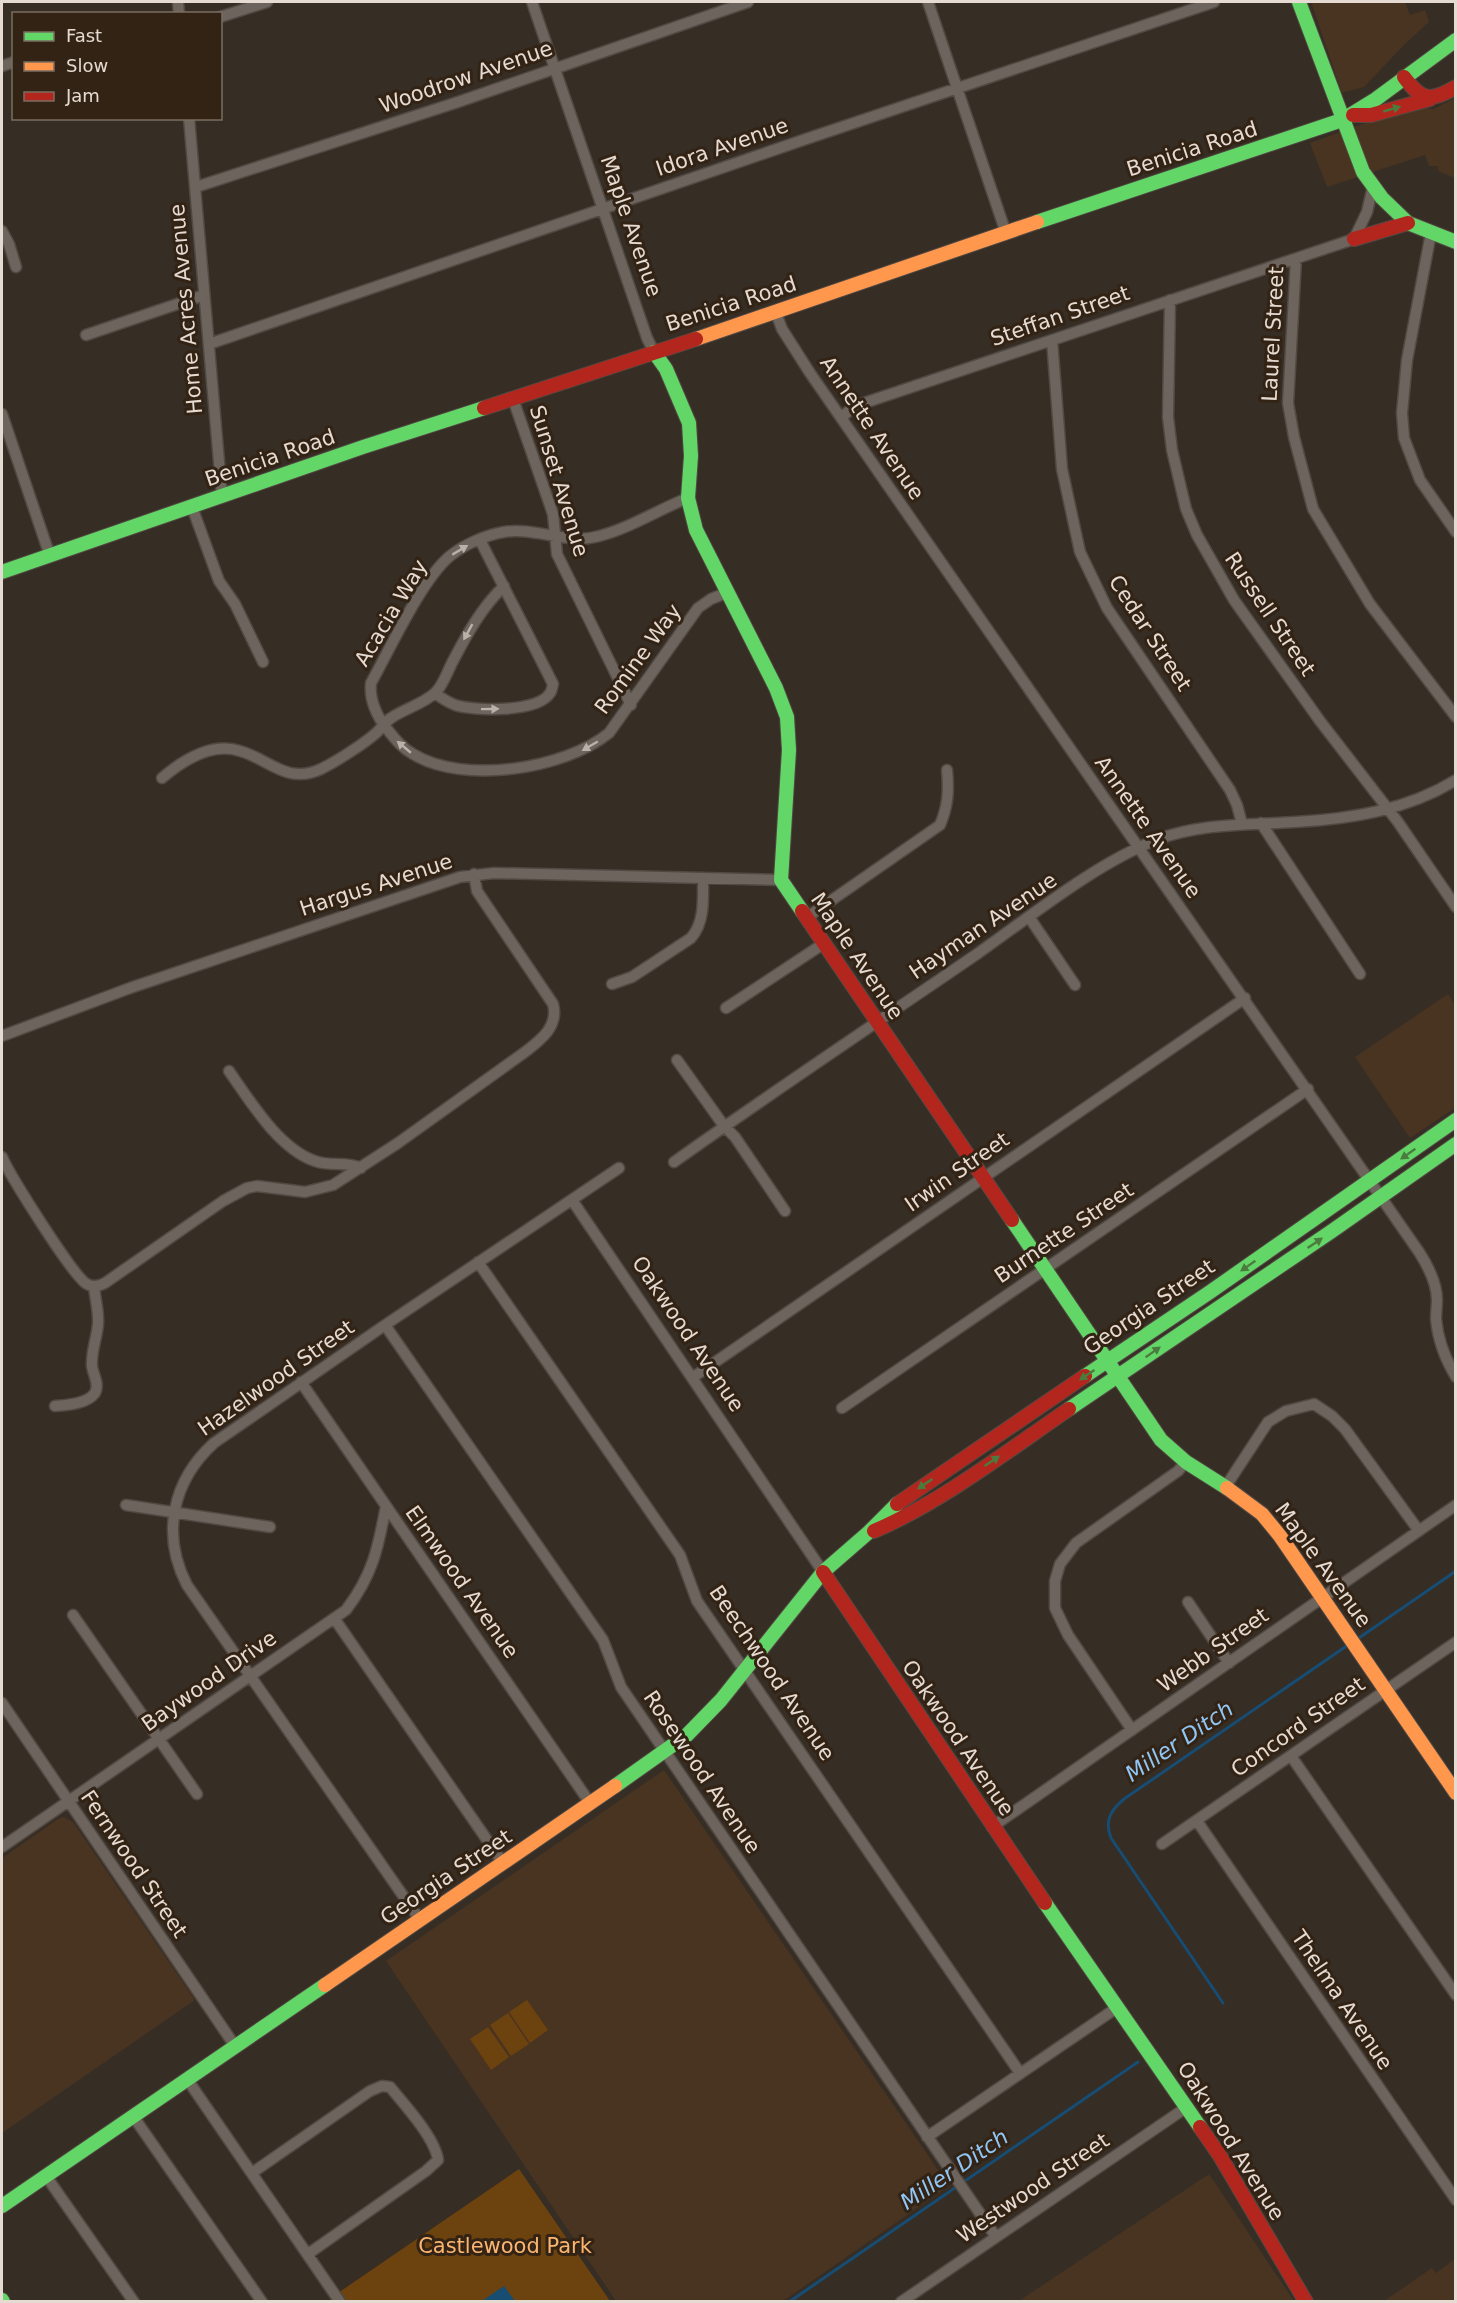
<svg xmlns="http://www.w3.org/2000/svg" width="1457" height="2303" viewBox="0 0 1457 2303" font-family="'DejaVu Sans',sans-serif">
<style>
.built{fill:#483421}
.green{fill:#6c420f}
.water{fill:#174c73}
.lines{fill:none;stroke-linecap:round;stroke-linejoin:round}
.stream{stroke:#174c73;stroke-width:3}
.street-casing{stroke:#514942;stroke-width:13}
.fast-casing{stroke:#514942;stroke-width:16}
.slow-casing{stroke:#514942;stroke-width:16}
.jam-casing{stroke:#514942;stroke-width:16}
.street{stroke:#6c645d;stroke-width:10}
.fast{stroke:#63d668;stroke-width:14}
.slow{stroke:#ff974d;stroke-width:14}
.jam{stroke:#b3261e;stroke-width:14}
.oneway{fill:#4b7c3e}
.oneway2{fill:#bbb1a9}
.labels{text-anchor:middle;stroke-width:6;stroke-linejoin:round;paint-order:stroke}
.street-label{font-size:21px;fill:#e6dbd2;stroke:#332314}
.park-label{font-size:21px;fill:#fab571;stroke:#332314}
.water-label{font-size:22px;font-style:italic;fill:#90c6f5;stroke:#332314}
</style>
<rect width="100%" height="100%" fill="#362d25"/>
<path class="built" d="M1311,2H1405L1410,15L1425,10L1429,22L1404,45L1364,87L1342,93Z
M1455,98V178L1438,171V166H1429L1425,155L1327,187L1310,143L1412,106L1434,109Z
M1448,994L1455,1005V1108L1410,1138L1355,1057Z
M664,1770L949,2186L783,2301H616L386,1961Z
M64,1817L73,1822L195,2000L2,2133V1858L58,1819Z
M1209,2174L1294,2301H1019Z
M1455,2259V2301H1384L1432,2268L1436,2273Z"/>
<path class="green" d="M527,2000L548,2030L530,2043L509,2012Z
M508,2013L529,2044L511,2056L490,2025Z
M488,2027L509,2057L491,2070L470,2039Z
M519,2169L610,2301L340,2302L335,2295Z"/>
<path class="water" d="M504,2286L515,2301H482Z"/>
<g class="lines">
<path class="stream" d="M1356,1640L1456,1571
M1223,2003L1111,1838C1104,1821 1111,1810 1124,1799L1348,1645
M789,2302L1138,2062"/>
<defs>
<path id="street" d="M178,2L179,14
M532,2L647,338L654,352
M928,2L1006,233
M220,17L267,2
M2,66L14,62
M189,118L222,496
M196,187L458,102L748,2
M2,231L9,244L16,267
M1431,233L1407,360L1402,413L1404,438L1420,480L1456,532
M1296,259L1288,403L1294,437L1313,509L1370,604L1456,717
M1170,300L1168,417L1172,450L1186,509L1197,535L1234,600L1320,721L1398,822L1456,907
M776,313L782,329L810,373C1012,666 1216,959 1419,1252C1428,1266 1437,1283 1437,1300C1437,1306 1436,1313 1436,1319C1438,1340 1445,1359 1456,1377
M86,335L204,295
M1052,340L1062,469L1080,552L1107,608L1230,790L1237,805L1242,824
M209,344L806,139L1214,2
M513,399L553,514L557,554L631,705
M2,414L50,556
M841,418L851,409L864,403L1354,239L1367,212L1373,186
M688,498C657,510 627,530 595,537C566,544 534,527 504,532C486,535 465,544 450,556C422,579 390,649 371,683C369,699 377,717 387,729C395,739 402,748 413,754C463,785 565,769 609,733L698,608L711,599L726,593
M192,507L219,581L235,604L263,662
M435,693C441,698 448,702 455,705C474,711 538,713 550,693C552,691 552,687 553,684L480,540
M162,778C182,761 212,742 240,751C269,759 287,785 321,769C337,761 362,745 375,734C381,729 385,722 391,718C404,709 423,704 435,693C443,686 448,670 453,661C467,634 482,607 504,586
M1261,823L1360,974
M1029,917L1075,985
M806,918L940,825C948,806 949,791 947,770
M612,984L632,977L691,938C705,922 703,899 703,878
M726,1008L823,944
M2,1036L130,988L460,877L494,873L781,880
M677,1060L724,1126L735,1137L785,1211
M229,1071C250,1101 279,1149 315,1161C331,1167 346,1161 361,1168
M2,1157C9,1174 74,1278 87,1284C93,1288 99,1286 105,1283L223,1201L247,1188L257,1186L305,1192L333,1185L398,1143L525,1052C541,1040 559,1026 553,1004L477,891L474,874
M674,1162C774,1091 876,1023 977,954C1031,916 1095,864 1156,840C1200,823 1249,825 1295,822C1351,819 1407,810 1456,780
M572,1200L823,1572
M478,1262L680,1555L697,1601L1020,2073
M385,1325L603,1640L621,1687L996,2237
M692,1378L1245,998
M301,1382L590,1803
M55,1406C67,1405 87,1404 95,1393C100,1384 93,1375 92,1366C91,1351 97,1338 98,1324C99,1311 95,1299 94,1286
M842,1408L1308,1089
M1226,1486L1268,1422L1286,1411L1314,1404L1332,1416L1345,1429L1419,1531
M126,1505L270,1527
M1188,1602L1229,1663
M73,1615L197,1794
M334,1618L503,1863
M2,1703L235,2046
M1132,1730L1068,1635L1055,1608V1581L1060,1564L1076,1543L1178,1471L1186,1462
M1291,1756L1456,1995
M1197,1821L1456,2200
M992,1827L1456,1505
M1162,1844L1456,1642
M2,1847L346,1610C373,1575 378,1548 386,1506
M420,1920L187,1585C161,1535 172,1481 214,1443L385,1325L619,1168
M187,2079L340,2302
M133,2116L262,2302
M927,2137L1118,2007
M252,2173L370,2091L382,2086L390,2087C405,2105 435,2138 438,2160L426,2171L308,2254
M46,2176L134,2302
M901,2302L1187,2107"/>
<path id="fast" d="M1299,2L1363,172L1382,198L1408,223L1456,242
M1037,222L1342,120L1376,99L1456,40
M654,352L666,369L689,423L691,456L688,498L696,530L776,688L787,717L789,750L781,880L802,911
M2,572L363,447L484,408
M1012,1220L1161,1440L1186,1462L1227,1488
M1085,1376L1210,1292L1456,1120
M1069,1409L1332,1231L1456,1144
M615,1786L687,1735L721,1700L823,1572L869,1532L897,1504
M1045,1903L1200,2127
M2,2206L325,1985
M2,2300L3,2302"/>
<path id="slow" d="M696,339L1037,222
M1227,1488L1262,1514L1280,1536L1456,1793
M325,1985L615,1786"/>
<path id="jam" d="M1404,77C1422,101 1430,102 1456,87
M1353,115H1371L1430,99
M1354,239L1408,223
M484,408L696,339
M802,911L1012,1220
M897,1504L1085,1376
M874,1531C940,1503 1009,1450 1069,1409
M823,1572L1045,1903
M1200,2127L1220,2156L1306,2302"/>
</defs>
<use href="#street" class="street-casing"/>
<use href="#fast" class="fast-casing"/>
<use href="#slow" class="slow-casing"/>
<use href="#jam" class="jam-casing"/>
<use href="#street" class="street"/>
<use href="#fast" class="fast"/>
<use href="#slow" class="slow"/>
<use href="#jam" class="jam"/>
</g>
<defs><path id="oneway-solid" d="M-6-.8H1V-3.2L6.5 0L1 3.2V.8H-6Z" transform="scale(1.5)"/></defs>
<g class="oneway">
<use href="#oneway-solid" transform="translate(1392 109) rotate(-16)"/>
<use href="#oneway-solid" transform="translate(1408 1154) rotate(145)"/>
<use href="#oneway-solid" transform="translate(1315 1243) rotate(-34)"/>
<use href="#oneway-solid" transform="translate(1248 1266) rotate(145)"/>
<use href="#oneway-solid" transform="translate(1153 1352) rotate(-35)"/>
<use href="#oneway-solid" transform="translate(1087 1375) rotate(146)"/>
<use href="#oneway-solid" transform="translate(992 1461) rotate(-34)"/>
<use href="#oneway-solid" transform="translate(925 1484) rotate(146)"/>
</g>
<g class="oneway2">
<use href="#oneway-solid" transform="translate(460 550) rotate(-31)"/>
<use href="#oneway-solid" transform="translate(468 632) rotate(119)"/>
<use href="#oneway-solid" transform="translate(490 709) rotate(-1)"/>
<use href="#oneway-solid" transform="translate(590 746) rotate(150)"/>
<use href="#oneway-solid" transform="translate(404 747) rotate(-140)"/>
</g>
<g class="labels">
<g class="street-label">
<text transform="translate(466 77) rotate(-19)" y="7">Woodrow Avenue</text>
<text transform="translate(722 147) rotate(-19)" y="7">Idora Avenue</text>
<text transform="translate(1192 149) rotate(-18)" y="7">Benicia Road</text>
<text transform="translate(631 226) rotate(71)" y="7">Maple Avenue</text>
<text transform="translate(731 304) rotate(-18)" y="7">Benicia Road</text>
<text transform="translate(186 309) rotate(-95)" y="7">Home Acres Avenue</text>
<text transform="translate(1060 316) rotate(-19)" y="7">Steffan Street</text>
<text transform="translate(1273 334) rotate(-87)" y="7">Laurel Street</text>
<text transform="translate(872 428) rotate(56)" y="7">Annette Avenue</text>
<text transform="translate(270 458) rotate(-19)" y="7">Benicia Road</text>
<text transform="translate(559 481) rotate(73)" y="7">Sunset Avenue</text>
<text transform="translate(391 613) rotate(-59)" y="7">Acacia Way</text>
<text transform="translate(1270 614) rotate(56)" y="7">Russell Street</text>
<text transform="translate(1150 633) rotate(57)" y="7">Cedar Street</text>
<text transform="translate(638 659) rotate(-54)" y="7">Romine Way</text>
<text transform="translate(1148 827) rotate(55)" y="7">Annette Avenue</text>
<text transform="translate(376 885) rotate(-18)" y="7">Hargus Avenue</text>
<text transform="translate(983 926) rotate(-34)" y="7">Hayman Avenue</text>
<text transform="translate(857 956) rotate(56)" y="7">Maple Avenue</text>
<text transform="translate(957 1172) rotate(-35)" y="7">Irwin Street</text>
<text transform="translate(1064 1233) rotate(-34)" y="7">Burnette Street</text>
<text transform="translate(1149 1307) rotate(-34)" y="7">Georgia Street</text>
<text transform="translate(688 1334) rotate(56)" y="7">Oakwood Avenue</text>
<text transform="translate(276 1378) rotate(-35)" y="7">Hazelwood Street</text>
<text transform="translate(1323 1565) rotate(54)" y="7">Maple Avenue</text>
<text transform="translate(462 1582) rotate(55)" y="7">Elmwood Avenue</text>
<text transform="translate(1213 1650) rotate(-35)" y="7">Webb Street</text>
<text transform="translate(772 1673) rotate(56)" y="7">Beechwood Avenue</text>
<text transform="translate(209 1681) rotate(-35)" y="7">Baywood Drive</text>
<text transform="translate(1298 1727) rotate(-35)" y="7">Concord Street</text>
<text transform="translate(958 1738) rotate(56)" y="7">Oakwood Avenue</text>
<text transform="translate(702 1772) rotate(56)" y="7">Rosewood Avenue</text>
<text transform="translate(134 1864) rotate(56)" y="7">Fernwood Street</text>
<text transform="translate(446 1877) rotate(-34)" y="7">Georgia Street</text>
<text transform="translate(1342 2000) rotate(56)" y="7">Thelma Avenue</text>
<text transform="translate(1231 2141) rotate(58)" y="7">Oakwood Avenue</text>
<text transform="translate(1033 2188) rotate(-34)" y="7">Westwood Street</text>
</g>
<g class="park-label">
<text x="505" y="2253">Castlewood Park</text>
</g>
<g class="water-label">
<text transform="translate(1179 1741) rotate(-34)" y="8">Miller Ditch</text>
<text transform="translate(954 2169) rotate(-34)" y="8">Miller Ditch</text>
</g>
</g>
<rect width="1457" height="2303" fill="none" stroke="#e6dbd2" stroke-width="6"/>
<rect x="12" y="12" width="210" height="108" fill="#332314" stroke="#7b6d60" stroke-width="1.5"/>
<rect x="24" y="32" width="30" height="9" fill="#63d668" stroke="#7b6d60" stroke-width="1.5"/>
<text x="66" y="42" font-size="18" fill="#e6dbd2">Fast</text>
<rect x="24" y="62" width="30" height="9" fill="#ff974d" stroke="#7b6d60" stroke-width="1.5"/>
<text x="66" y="72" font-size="18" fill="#e6dbd2">Slow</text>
<rect x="24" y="92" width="30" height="9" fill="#b3261e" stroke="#7b6d60" stroke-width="1.5"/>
<text x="66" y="102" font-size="18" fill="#e6dbd2">Jam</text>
</svg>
